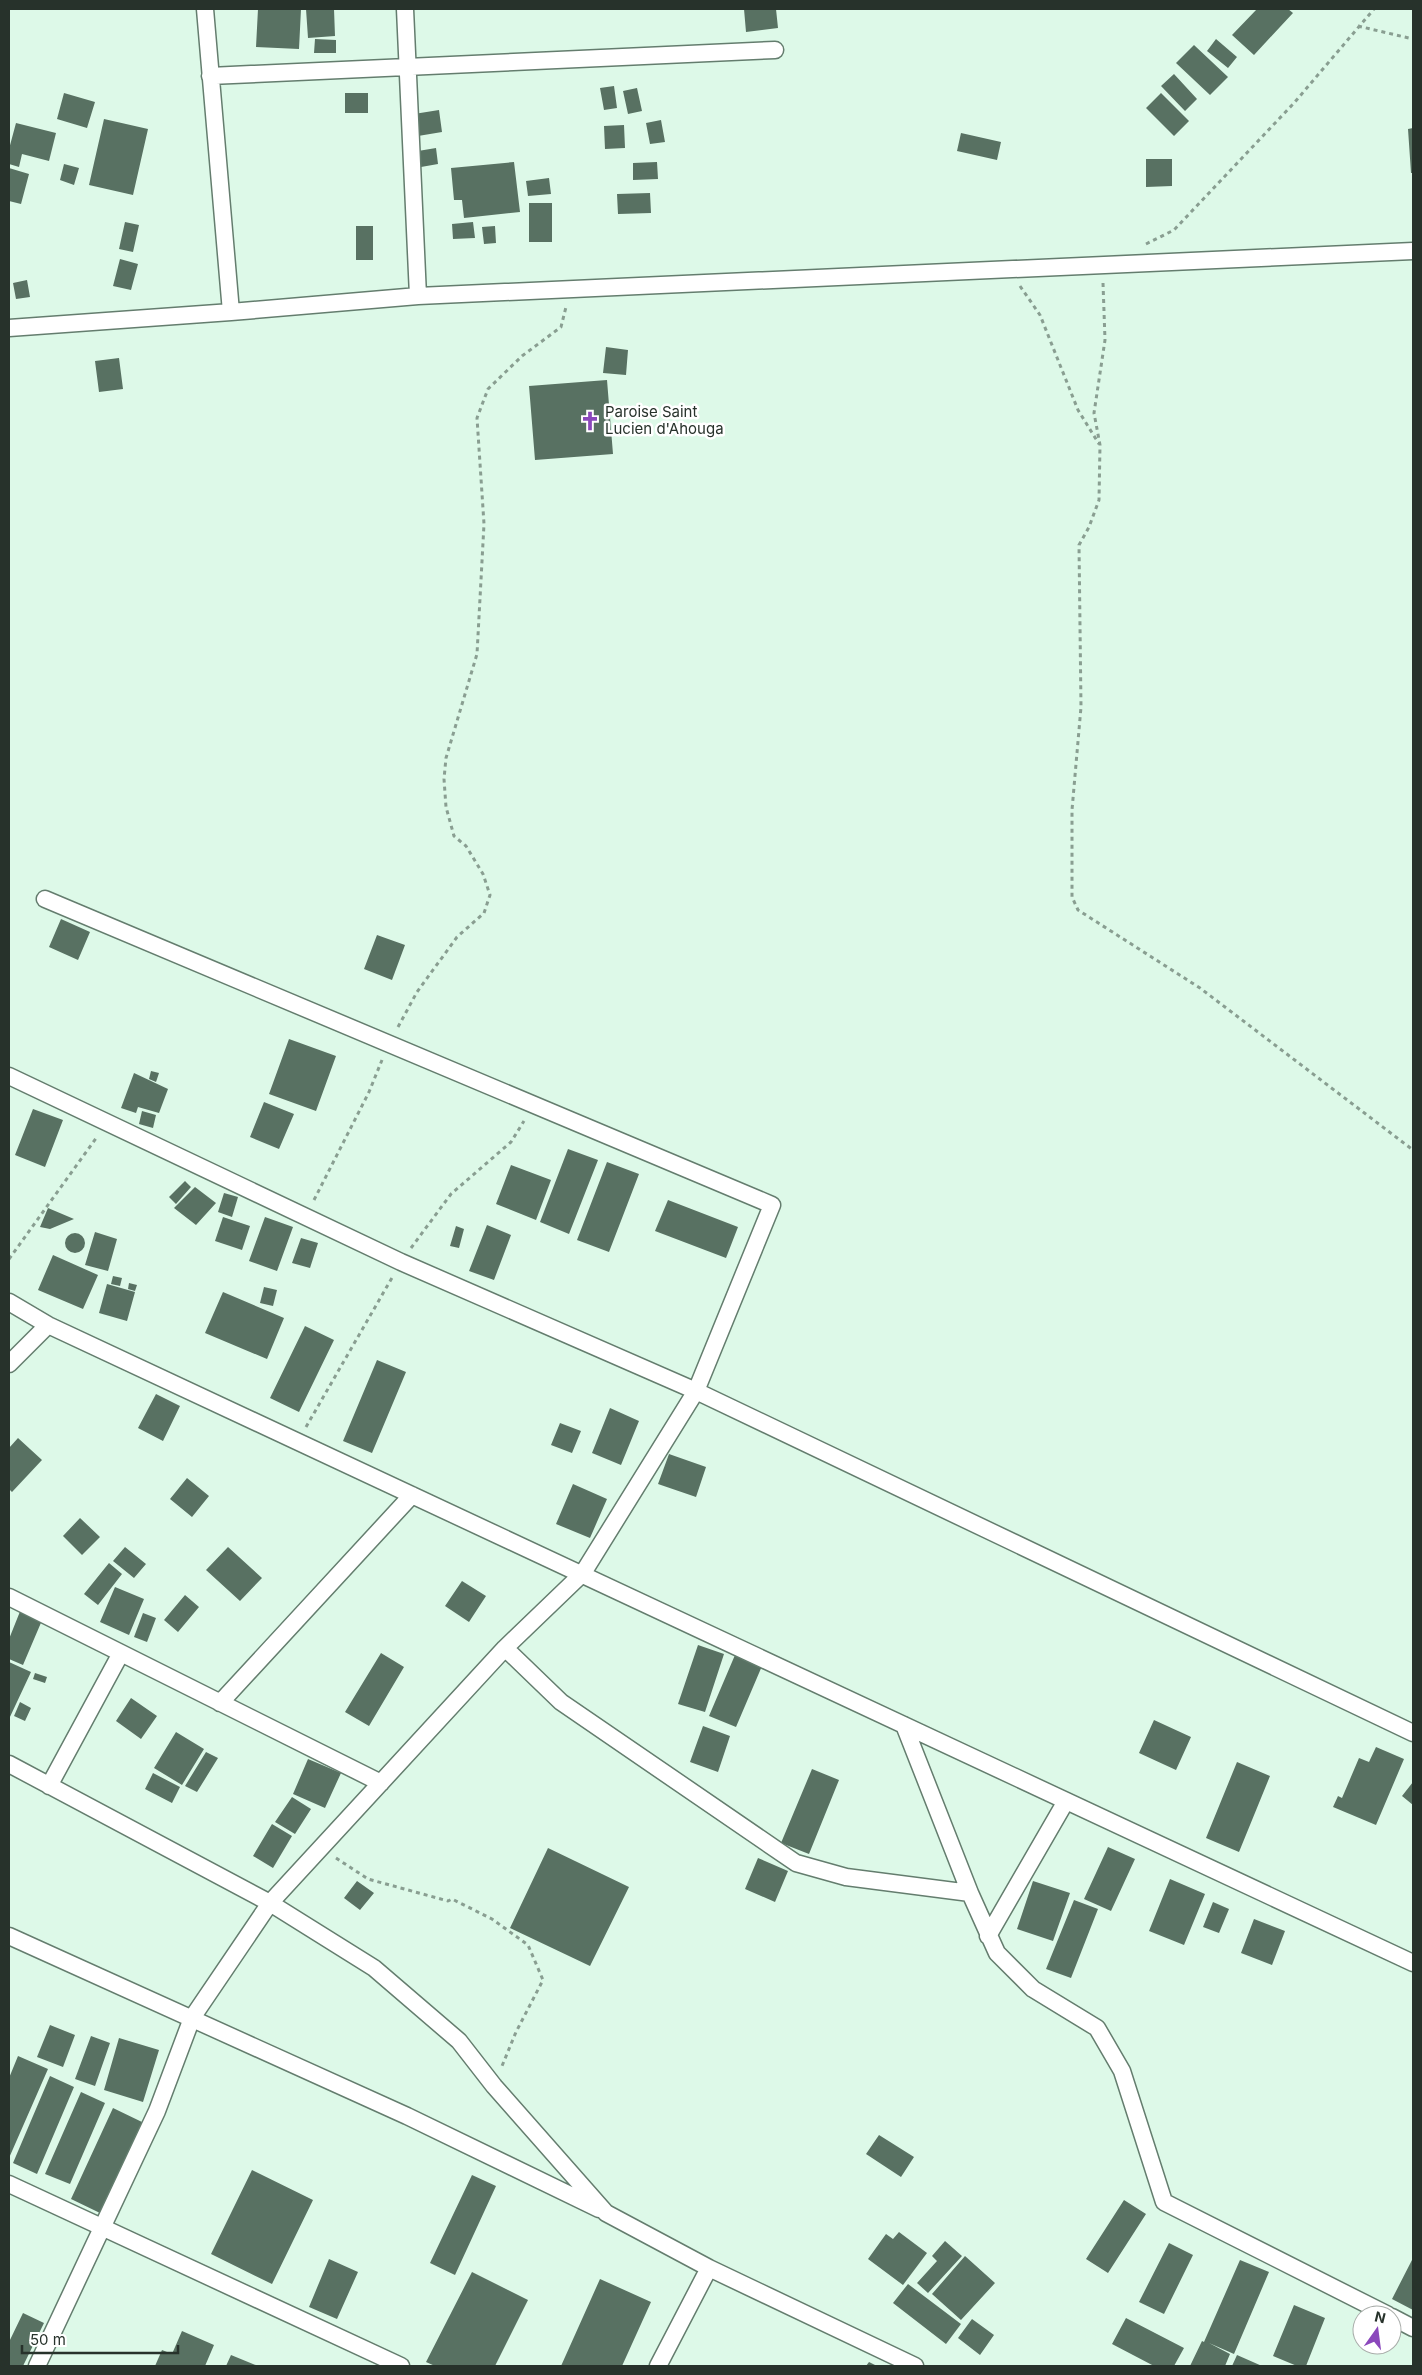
<svg xmlns="http://www.w3.org/2000/svg" width="1422" height="2375" viewBox="0 0 1422 2375" font-family="Inter,sans-serif">
<style>
.building{fill:#587162}
.lines{fill:none;stroke-linecap:round;stroke-linejoin:round}
.minor-casing{stroke:#647d6e;stroke-width:19}
.path{stroke:#899e91;stroke-width:3;stroke-dasharray:4 4;stroke-linecap:butt}
.minor{stroke:#fff;stroke-width:16}
.labels{text-anchor:middle;stroke-width:5;stroke-linejoin:round;paint-order:stroke}
.poi-label{font-size:15px;fill:#27322b;stroke:#fff;text-anchor:start}
</style>
<rect width="100%" height="100%" fill="#ddf9e8"/>
<path class="building" d="M258,9H301L299,49L256,47Z
M306,9H334L335,36L308,38Z
M744,9H776L778,28L746,32Z
M1257,9H1288L1293,13L1254,55L1232,35Z
M315,39L336,40V53H314Z
M1216,39L1237,57L1228,68L1207,51Z
M1194,45L1228,77L1210,95L1176,63Z
M1174,74L1197,99L1185,111L1161,86Z
M614,86L617,108L604,110L600,88Z
M637,88L642,111L628,114L623,91Z
M64,93L95,102L87,128L57,119Z
M345,93H368V113H345Z
M1161,93L1189,121L1174,136L1146,108Z
M439,110L442,132L418,136L414,114Z
M104,119L148,129L133,195L89,185Z
M661,120L665,142L650,144L646,123Z
M16,123L56,133L49,161L22,154L19,167L9,164V149Z
M624,125L625,148L605,149L604,126Z
M1413,128V173H1411L1408,129Z
M961,133L1001,142L997,160L957,151Z
M436,148L438,164L421,167L418,151Z
M1146,159H1172V186L1146,187Z
M514,162L520,212L464,218L462,200H454L451,168Z
M657,162L658,179L633,180V163Z
M64,164L79,168L74,185L60,180Z
M9,168L29,174L21,204L9,201Z
M549,178L551,194L528,196L526,181Z
M650,193L651,213L618,214L617,194Z
M529,203H552V242H529Z
M125,222L139,225L133,252L119,249Z
M473,222L475,238L453,239L452,224Z
M356,226H373V260H356Z
M495,226L496,243L484,244L482,227Z
M120,259L138,264L131,290L113,286Z
M27,280L30,297L16,299L13,283Z
M606,347L628,350L626,375L603,373Z
M119,358L123,389L99,392L95,361Z
M607,380L613,454L535,460L529,386Z
M61,919L90,932L78,960L49,947Z
M377,935L405,945L392,980L364,969Z
M289,1039L336,1056L316,1111L269,1094Z
M151,1071L159,1073L156,1082L149,1079Z
M134,1073L168,1089L159,1113L138,1107L136,1113L121,1108Z
M264,1102L294,1114L279,1149L250,1137Z
M33,1109L63,1120L45,1167L15,1155Z
M142,1111L156,1115L153,1128L139,1124Z
M568,1149L598,1160L569,1234L540,1222Z
M607,1162L639,1174L609,1252L577,1240Z
M511,1165L551,1180L536,1220L496,1204Z
M185,1181L191,1187L176,1204L169,1197Z
M195,1187L216,1203L196,1225L174,1208Z
M224,1193L238,1197L232,1217L218,1212Z
M668,1200L738,1227L726,1258L655,1231Z
M48,1208L74,1219L50,1229L40,1227Z
M223,1217L250,1226L242,1250L215,1241Z
M265,1217L293,1227L277,1271L249,1261Z
M487,1225L511,1235L494,1280L469,1271Z
M456,1226L464,1229L459,1248L450,1246Z
M95,1232L117,1239L108,1271L85,1265Z
M65 1243a10 10 0 1 1 20 0a10 10 0 1 1-20 0Z
M301,1238L318,1243L310,1268L292,1263Z
M53,1255L98,1275L83,1309L38,1290Z
M113,1276L122,1278L120,1286L111,1284Z
M129,1283L137,1285L135,1291L128,1289Z
M107,1284L135,1292L127,1321L99,1313Z
M264,1287L277,1290L273,1306L260,1303Z
M223,1292L284,1318L267,1359L205,1333Z
M305,1326L334,1340L299,1412L270,1398Z
M377,1360L406,1372L372,1453L343,1441Z
M156,1394L180,1406L163,1441L138,1428Z
M610,1408L639,1421L621,1465L592,1453Z
M560,1423L581,1431L572,1453L551,1445Z
M18,1438L42,1460L12,1492L9,1489V1448Z
M669,1454L706,1467L696,1497L658,1484Z
M187,1478L209,1496L192,1517L170,1499Z
M573,1484L607,1499L590,1538L556,1524Z
M80,1518L100,1537L82,1555L63,1536Z
M125,1547L146,1564L134,1578L113,1561Z
M228,1547L262,1578L240,1601L206,1570Z
M109,1563L122,1574L98,1605L84,1594Z
M462,1581L486,1596L469,1622L445,1606Z
M115,1587L144,1599L129,1635L100,1622Z
M185,1595L199,1607L178,1632L164,1620Z
M21,1609L43,1618L23,1665L9,1659V1639Z
M143,1613L156,1618L147,1642L134,1637Z
M698,1645L724,1654L705,1712L678,1704Z
M381,1653L404,1667L369,1726L345,1712Z
M735,1655L762,1666L736,1727L709,1716Z
M9,1662L31,1672L9,1719Z
M35,1673L47,1677L45,1683L33,1679Z
M131,1698L157,1716L141,1739L116,1721Z
M20,1702L31,1708L25,1721L14,1716Z
M1154,1720L1191,1737L1176,1770L1139,1753Z
M703,1726L730,1736L718,1772L690,1762Z
M176,1732L204,1749L182,1785L154,1768Z
M1376,1747L1404,1759L1376,1825L1333,1807L1338,1796L1342,1798L1359,1758L1369,1762Z
M206,1752L218,1758L197,1792L185,1786Z
M308,1759L341,1773L325,1808L293,1794Z
M1237,1762L1270,1776L1239,1852L1206,1838Z
M812,1769L839,1780L809,1854L781,1843Z
M153,1773L180,1787L172,1803L145,1789Z
M1413,1782V1805L1402,1796Z
M292,1797L311,1809L295,1834L275,1822Z
M272,1824L292,1836L273,1868L253,1856Z
M1108,1847L1135,1859L1111,1911L1084,1899Z
M548,1848L629,1887L590,1966L510,1928Z
M758,1858L788,1871L775,1902L745,1889Z
M1170,1879L1205,1894L1184,1945L1149,1931Z
M357,1881L374,1893L360,1910L344,1898Z
M1033,1881L1070,1893L1053,1941L1017,1929Z
M1074,1900L1098,1909L1071,1978L1046,1969Z
M1213,1902L1229,1909L1219,1933L1203,1927Z
M1254,1919L1285,1931L1272,1965L1241,1953Z
M50,2025L75,2035L63,2067L37,2057Z
M91,2036L110,2043L95,2086L75,2079Z
M119,2038L159,2050L143,2102L104,2090Z
M18,2056L48,2069L9,2158V2078Z
M50,2076L74,2087L37,2174L13,2163Z
M81,2092L105,2103L70,2184L45,2174Z
M113,2108L142,2122L100,2213L71,2199Z
M879,2135L914,2157L901,2177L866,2154Z
M252,2170L313,2200L272,2284L211,2254Z
M472,2175L496,2186L455,2275L430,2263Z
M1124,2200L1146,2214L1108,2273L1086,2259Z
M899,2232L927,2253L903,2285L868,2259L886,2234L893,2239Z
M945,2241L962,2256L928,2293L917,2283L937,2261L932,2256Z
M1169,2243L1193,2255L1164,2314L1139,2302Z
M965,2256L995,2283L961,2320L932,2294Z
M1413,2258V2310L1392,2299Z
M329,2259L358,2272L337,2319L309,2307Z
M1240,2260L1269,2272L1234,2354L1209,2343L1230,2354L1225,2366H1190L1202,2341L1204,2342Z
M472,2272L528,2300L495,2366H435L426,2362Z
M600,2279L651,2302L622,2366H561Z
M908,2284L961,2324L946,2344L893,2303Z
M1294,2305L1325,2318L1306,2366H1297L1273,2356Z
M23,2313L44,2323L23,2366H9V2342Z
M1126,2318L1184,2348L1174,2366H1154L1112,2344Z
M972,2319L994,2335L980,2355L958,2338Z
M182,2331L214,2345L205,2366H155L162,2350L172,2354Z
M231,2355L258,2366H226Z
M1237,2355L1262,2366H1232Z
M869,2362L877,2366H866Z"/>
<g class="lines">
<defs>
<path id="minor" d="M205,9L231,312
M405,9L418,296
M210,76L775,50
M9,328L231,312L418,296L1413,251
M9,1076L401,1262L696,1391L1413,1733
M9,1302L48,1325L1413,1963
M9,1364L48,1325
M9,1597L381,1783
M505,1648L561,1702L796,1863L846,1877L970,1893L997,1953L1033,1989L1097,2028L1122,2071L1164,2202L1388,2315
M220,1703L412,1495
M904,1725L970,1893
M9,1764L270,1903L374,1968L459,2041L494,2086L606,2213L709,2268L915,2366
M49,1786L121,1653
M9,1936L407,2116L599,2209
M988,1936L1066,1801
M9,2184L401,2366
M1392,2317L1413,2328
M37,2366L157,2111L192,2018L270,1903L505,1648L583,1573L696,1391L772,1205L45,899
M658,2366L709,2268"/>
</defs>
<use href="#minor" class="minor-casing"/>
<path class="path" d="M1358,26L1413,39
M1146,244L1174,230L1294,103L1374,9
M1103,283L1105,340L1094,413L1100,445L1099,500L1089,527L1079,545L1081,707L1072,810V897L1078,910L1200,988L1413,1150
M1020,286L1040,315L1078,410L1099,444
M398,1027L417,992L457,937L484,913L490,895L483,874L466,846L454,836L446,807L444,779L446,758L477,654L484,524L477,418L488,389L522,356L561,327L566,307
M314,1200L369,1092L382,1060
M411,1248L451,1194L511,1142L524,1121
M9,1259L97,1137
M306,1427L393,1276
M336,1858L368,1879L448,1901L452,1899L492,1919L528,1945L543,1980L516,2032L502,2066"/>
<use href="#minor" class="minor"/>
</g>
<defs>
<symbol id="church-bare" viewBox="-9 -9 18 18"><path d="M-1.2-6h2.4v3.5h3.3v2.4h-3.3V6h-2.4V-.1h-3.3v-2.4h3.3Z" fill="#8b48bc" stroke="#fff" stroke-width="2.5" paint-order="stroke"/></symbol>
</defs>
<g fill-rule="evenodd">
<use href="#church-bare" x="576" y="407" width="28" height="28"/>
</g>
<g class="labels">
<g class="poi-label">
<text x="605" y="417">Paroise Saint<tspan x="605" dy="17">Lucien d'Ahouga</tspan></text>
</g>
</g>
<rect width="1422" height="2375" fill="none" stroke="#27322b" stroke-width="20"/>
<g transform="translate(1377 2330) rotate(14)"><circle r="24" fill="#ffffff" stroke="#a9adaa"/>
<path d="M0-4L9 19L0 12L-9 19Z" fill="#8b48bc"/>
<text y="-8" font-size="14" font-weight="bold" text-anchor="middle" fill="#27322b">N</text>
</g>
<path d="M22 2345v8h156v-8" fill="none" stroke="#27322b" stroke-width="2.5"/>
<text x="30" y="2345" font-size="15" fill="#27322b" stroke="#ffffff" stroke-width="4" paint-order="stroke">50 m</text>
</svg>
